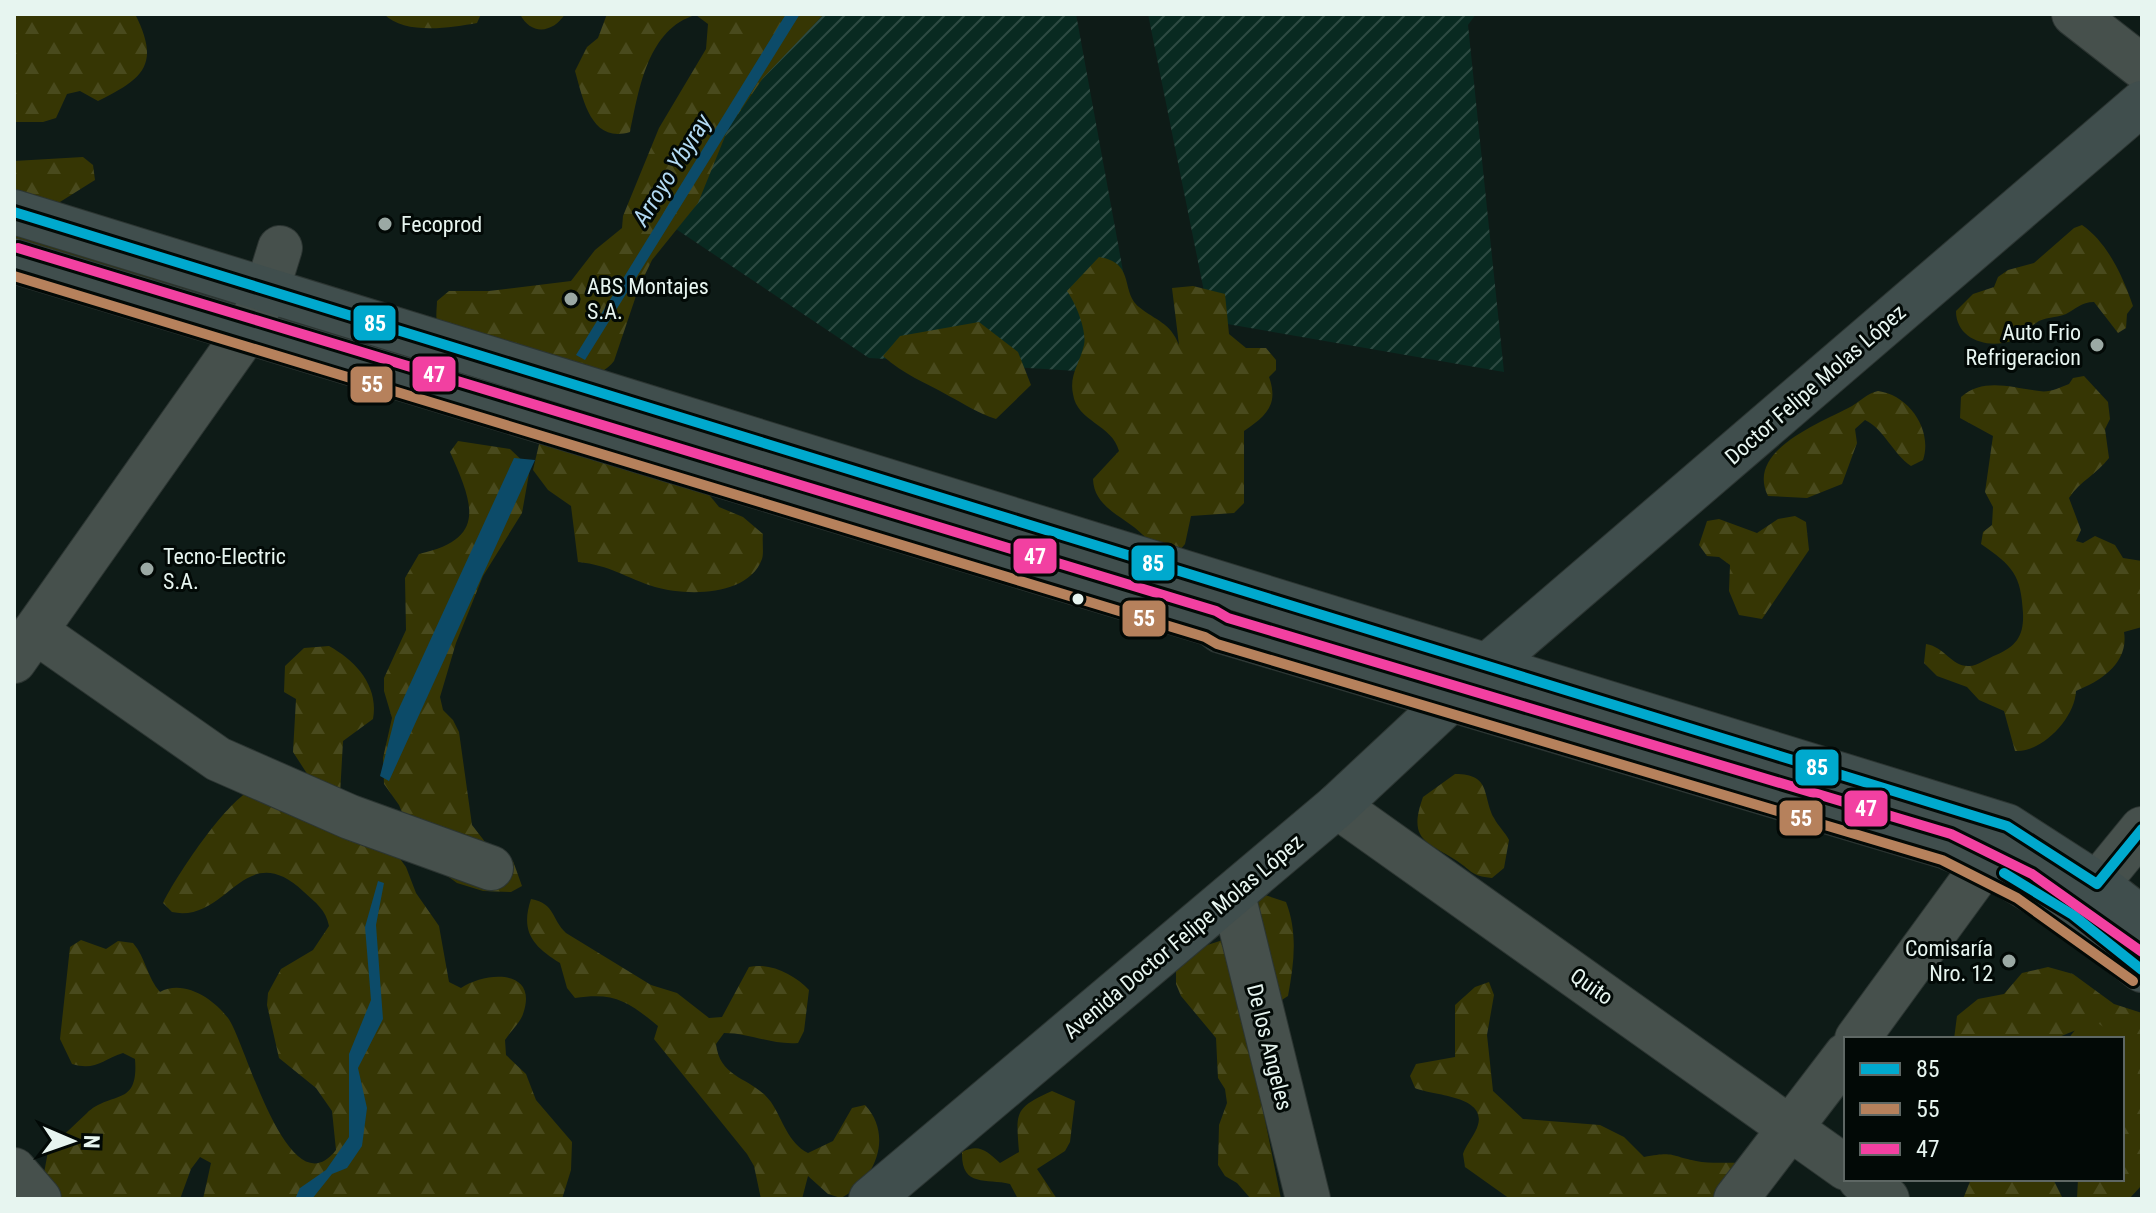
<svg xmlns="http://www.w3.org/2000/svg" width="2156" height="1213" viewBox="0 0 2156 1213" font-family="'Roboto Condensed',sans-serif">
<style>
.industrial{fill:url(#industrial-furrows)}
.grass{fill:#363604}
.forest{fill:url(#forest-firs)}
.water{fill:#0c4b69}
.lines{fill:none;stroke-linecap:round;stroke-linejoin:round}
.minor-casing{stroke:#2c3532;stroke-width:46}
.major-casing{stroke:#2c3532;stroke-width:46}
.minor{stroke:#46504c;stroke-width:44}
.major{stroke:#404e4d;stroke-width:44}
.bus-1-casing{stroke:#020906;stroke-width:16}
.bus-2-casing{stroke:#020906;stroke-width:16}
.bus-3-casing{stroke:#020906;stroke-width:16}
.bus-1{stroke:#00a9ce;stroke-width:10}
.bus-2{stroke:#b6815c;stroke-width:10}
.bus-3{stroke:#f240a1;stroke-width:10}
.poi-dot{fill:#9ba9a4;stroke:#020906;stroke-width:3}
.bus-dot{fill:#e7f5f0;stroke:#020906;stroke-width:3}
.labels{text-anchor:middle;stroke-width:6;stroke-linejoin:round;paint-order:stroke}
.poi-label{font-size:22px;fill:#e7f5f0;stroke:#020906;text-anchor:start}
.street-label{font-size:22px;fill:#e7f5f0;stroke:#020906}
.water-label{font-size:24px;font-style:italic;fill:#b2d9f2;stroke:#020906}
.line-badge{stroke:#020906;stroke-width:3}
.badge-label{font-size:22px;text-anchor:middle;font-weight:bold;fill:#fff}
</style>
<defs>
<pattern id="industrial-furrows" width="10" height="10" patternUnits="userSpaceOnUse" patternTransform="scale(2)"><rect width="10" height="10" fill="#092a21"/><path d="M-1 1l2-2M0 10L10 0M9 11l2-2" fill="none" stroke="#2d4a42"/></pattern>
<pattern id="forest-firs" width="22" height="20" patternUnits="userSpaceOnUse" patternTransform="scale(2)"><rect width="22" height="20" fill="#363604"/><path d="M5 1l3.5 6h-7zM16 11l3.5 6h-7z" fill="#494a1d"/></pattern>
</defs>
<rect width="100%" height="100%" fill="#0e1b17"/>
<path class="industrial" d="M779,14H1076L1142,375L869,358L649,211Z
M1148,14H1476L1468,25L1504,372L1210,321Z"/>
<path class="grass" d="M14,234L210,295L211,302L14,243Z
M2089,1012L2142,1051V1103L2122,1130V1039H2068Z"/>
<path class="forest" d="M14,14H135C161,65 143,79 98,101L80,91L67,94L56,118L43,122H14Z
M384,14H481L477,23C450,28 404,35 384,14Z
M520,14H565C553,33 531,36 520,14Z
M607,14H824L763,78L728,129L698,203L652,260L639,287L614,361C592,391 497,398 467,374C461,369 440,334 438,326C435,319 437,308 437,301L449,291H489L571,281L595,250L622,228L623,216L659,128L706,49L708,24L696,15C648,28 639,89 630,132C591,144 583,99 575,71L587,47L598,38Z
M83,157L93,165L95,180L36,217L14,225V161Z
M2082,225C2108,243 2123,277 2133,306L2127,314L2126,328L2118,333L2094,302C2081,302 2076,309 2066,314C2057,318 2043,317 2036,323C2028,329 2022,338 2011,341C1987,349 1956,339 1956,311L1973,294L1994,287L1998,277L2008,270L2034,263L2074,228Z
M1099,257C1136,263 1120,291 1139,307C1156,321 1170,322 1179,345L1172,288L1193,286L1225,294L1229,334L1246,348H1266L1276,360V370L1269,377C1279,405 1266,416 1244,431V503L1234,513L1191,516L1185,544L1172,560C1157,555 1154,545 1143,535C1124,516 1094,508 1093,479L1119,451C1112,424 1077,422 1073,394C1069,375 1080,363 1084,345C1087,330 1076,304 1067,291Z
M979,322L1018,352L1031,385L996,419C978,413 966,405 949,396C925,382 904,375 883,356L900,336Z
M2084,376L2108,402L2110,419L2105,429L2109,458C2097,474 2080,481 2069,498L2081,530L2076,541L2083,543L2095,536L2115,545L2123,558L2142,561V627L2124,632C2129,663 2101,681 2076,691C2075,718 2042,753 2015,751L2004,711L1979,700L1967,687L1937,676L1924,663L1926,644C1945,647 1951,666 1968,666C1976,667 1988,658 1996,655C2017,646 2024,635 2023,613C2021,575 2013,566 1981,544L1983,532L1992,525L1993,507L1985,492L1993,436L1960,418L1961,397C1984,377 2012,388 2039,391C2049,393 2059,388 2069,384L2073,378Z
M1878,391C1909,395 1933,430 1923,460L1911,466C1892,453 1885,430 1865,420L1855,429L1857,443L1842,484L1807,498L1768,496C1745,450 1821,423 1852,406C1862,400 1866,394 1878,391Z
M540,440L702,486L719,507L743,517L763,534C762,541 764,553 762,559C748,597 686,596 655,587C626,578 610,565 578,562L571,506L548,490L533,470Z
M458,441L510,449L530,468L522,513L483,576L456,643L440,697L443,710L453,720L459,732L472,825L489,847L513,861L522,886L511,892L483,891L457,883L432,865L415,844L399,805L384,784L383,758L392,718L384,691V678L406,630L405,578L419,554C488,539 473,504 450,452Z
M1795,516L1806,522L1809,550L1762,619L1739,615L1729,591L1730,565L1719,557L1707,556L1699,545L1707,521L1719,519L1757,533L1778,519Z
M329,646C356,661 379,686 373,719L343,741L340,795L315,786L293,752L296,699L284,692L285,666L304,648Z
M1455,774C1492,774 1482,796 1494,818C1498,826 1505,832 1509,840L1504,868L1492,878C1470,876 1472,870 1454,859C1425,841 1408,839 1423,797Z
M251,790L398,856L406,867L416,893L439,926L449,982L461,988C487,971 539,969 523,1014C520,1023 510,1032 505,1040L506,1055L526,1074L536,1100L572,1142L571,1170L562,1199H203L211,1163L200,1157L191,1169L180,1199H47L42,1184L49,1146C64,1136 74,1125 87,1113C111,1090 139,1108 135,1059L123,1053C102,1060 95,1071 72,1064L60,1039L70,947L81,940L106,949L118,941L133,943C146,958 147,978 160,992C183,979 213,998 228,1018C245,1040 288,1212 336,1150L332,1111L316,1088L279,1058L267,1005L268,993L281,969L313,950L329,926C326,910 316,903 304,892C244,835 228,924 172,912L163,903C177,875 224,804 251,790Z
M1262,894L1286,902C1298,933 1294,964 1288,996L1260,1014V1095L1281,1199H1251L1237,1183L1225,1176L1218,1165L1219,1125L1227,1103L1225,1089L1218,1078L1216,1038L1181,996L1176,984V970L1192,950L1232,937Z
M531,899C556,904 551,919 566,933L651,985L677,993L709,1018L722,1017L749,967C770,962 795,975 809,990L804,1031L798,1043C771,1045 750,1033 724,1033L716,1044C720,1080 753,1077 771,1102C783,1120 788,1143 808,1153L833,1141L852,1108L865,1105C894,1136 875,1181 841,1198L828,1194L808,1176L802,1199H761L754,1166L747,1154L654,1039L658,1026C628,1001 614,992 575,998L567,988L560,963C533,946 520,932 531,899Z
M2048,967L2073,974L2114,1004L2142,1013V1185L2129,1199H2077L2078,1179H2122V1122L2138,1072L2122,1039L2096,1022L2054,1039H1954L1957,1016L1978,999L2004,994L2022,973Z
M1489,982L1494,995L1487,1035L1493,1091L1523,1119L1600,1125L1624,1137L1644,1157C1675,1151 1670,1156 1696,1161C1711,1164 1727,1162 1743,1163L1741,1199H1510L1465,1167L1463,1154C1466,1145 1471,1140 1475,1132C1495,1095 1432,1096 1415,1088L1410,1076L1416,1064L1455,1057V1005L1475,987Z
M1052,1091L1075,1101L1070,1142L1065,1151L1037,1169L1057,1199H1018L1010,1184C986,1178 961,1188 962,1152C979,1143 987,1151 1000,1163L1019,1152C1016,1112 1014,1108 1052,1091Z
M1971,1179H2053L2063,1199H1963Z"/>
<path class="water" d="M786,14H800L585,360L576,355Z
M514,458L535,460L389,781L380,776L395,717Z
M378,881L384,883L376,925L383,1019L358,1068L367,1108L362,1146L347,1168L332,1174L312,1199H295L300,1188L326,1170L349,1137V1054L371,1000L365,927Z"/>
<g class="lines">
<defs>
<path id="minor" d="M2074,14L2142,67
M35,631L218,759L350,817L491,868
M14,661L247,331L267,290L280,248
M1337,806L1846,1168
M2097,884L2142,829
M1233,895L1308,1199
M1857,1039L1986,862L2003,832
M14,1170L39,1199
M1860,1179L1887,1199
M1736,1199L1846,1055"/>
<path id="major" d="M14,212L2007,826L2097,884L2142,919
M14,261L1212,624L1221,631L1947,847C2020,876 2081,922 2142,970
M871,1199L1337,806L1488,665L2142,103"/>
</defs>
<use href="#minor" class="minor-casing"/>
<use href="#major" class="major-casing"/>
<use href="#minor" class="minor"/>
<use href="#major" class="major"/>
<defs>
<path id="bus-1" d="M14,212L2007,826L2097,884L2142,829
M2004,873L2073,915L2142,970"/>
<path id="bus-2" d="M14,276L1205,637L1217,644L1942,860L2017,898L2133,981"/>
<path id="bus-3" d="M18,248L1216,611L1228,618L1951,834L2032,874L2142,952"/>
</defs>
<use href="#bus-1" class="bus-1-casing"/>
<use href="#bus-2" class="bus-2-casing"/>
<use href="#bus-3" class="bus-3-casing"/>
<use href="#bus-1" class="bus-1"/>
<use href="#bus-2" class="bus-2"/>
<use href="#bus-3" class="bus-3"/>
</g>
<g class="poi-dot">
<circle cx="385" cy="224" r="8"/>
<circle cx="571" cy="299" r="8"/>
<circle cx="2097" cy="345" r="8"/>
<circle cx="147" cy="569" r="8"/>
<circle cx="2009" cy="961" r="8"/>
</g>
<circle class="bus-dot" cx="1078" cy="599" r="7"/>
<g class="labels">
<g class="poi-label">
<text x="401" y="232">Fecoprod</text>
<text x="587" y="294">ABS Montajes<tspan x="587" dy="25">S.A.</tspan></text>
<text x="2081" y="340" text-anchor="end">Auto Frio<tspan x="2081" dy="25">Refrigeracion</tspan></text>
<text x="163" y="564">Tecno-Electric<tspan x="163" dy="25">S.A.</tspan></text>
<text x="1993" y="956" text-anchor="end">Comisaría<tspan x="1993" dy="25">Nro. 12</tspan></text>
</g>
<g class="street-label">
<text transform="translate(1815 384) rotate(-41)" y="8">Doctor Felipe Molas López</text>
<text transform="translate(1183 936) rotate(-40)" y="8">Avenida Doctor Felipe Molas López</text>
<text transform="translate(1592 986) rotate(35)" y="8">Quito</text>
<text transform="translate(1270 1047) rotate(76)" y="8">De los Angeles</text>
</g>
<g class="water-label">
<text transform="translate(672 170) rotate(-58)" y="8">Arroyo Ybyray</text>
</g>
</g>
<g class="line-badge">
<rect x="352" y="304" width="45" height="38" rx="8" fill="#00a9ce"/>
<rect x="411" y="355" width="46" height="38" rx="8" fill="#f240a1"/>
<rect x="349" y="365" width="45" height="39" rx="8" fill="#b6815c"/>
<rect x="1012" y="537" width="46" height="38" rx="8" fill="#f240a1"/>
<rect x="1130" y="544" width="46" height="38" rx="8" fill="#00a9ce"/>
<rect x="1121" y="599" width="46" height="39" rx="8" fill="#b6815c"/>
<rect x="1794" y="748" width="46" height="39" rx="8" fill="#00a9ce"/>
<rect x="1843" y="789" width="46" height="39" rx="8" fill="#f240a1"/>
<rect x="1778" y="799" width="46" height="38" rx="8" fill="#b6815c"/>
</g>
<g class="badge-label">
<text x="375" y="331">85</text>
<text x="434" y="382">47</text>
<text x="372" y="392">55</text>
<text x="1035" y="564">47</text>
<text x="1153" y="571">85</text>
<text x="1144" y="626">55</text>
<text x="1817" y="775">85</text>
<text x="1866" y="816">47</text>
<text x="1801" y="826">55</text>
</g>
<rect width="2156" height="1213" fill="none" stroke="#e7f5f0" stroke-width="32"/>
<rect x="1844" y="1037" width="280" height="144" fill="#020906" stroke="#5e6764" stroke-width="2"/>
<rect x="1860" y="1063" width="40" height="12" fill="#00a9ce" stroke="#5e6764" stroke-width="2"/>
<text x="1916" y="1077" font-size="24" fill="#e7f5f0">85</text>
<rect x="1860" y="1103" width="40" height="12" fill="#b6815c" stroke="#5e6764" stroke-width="2"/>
<text x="1916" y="1117" font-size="24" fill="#e7f5f0">55</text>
<rect x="1860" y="1143" width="40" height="12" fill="#f240a1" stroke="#5e6764" stroke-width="2"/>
<text x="1916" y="1157" font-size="24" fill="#e7f5f0">47</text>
<g transform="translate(72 1141) rotate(92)" stroke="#020906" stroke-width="6" paint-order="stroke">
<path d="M0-6L14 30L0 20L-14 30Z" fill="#e7f5f0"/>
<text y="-12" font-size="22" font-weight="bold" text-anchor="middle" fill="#e7f5f0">N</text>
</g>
</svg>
